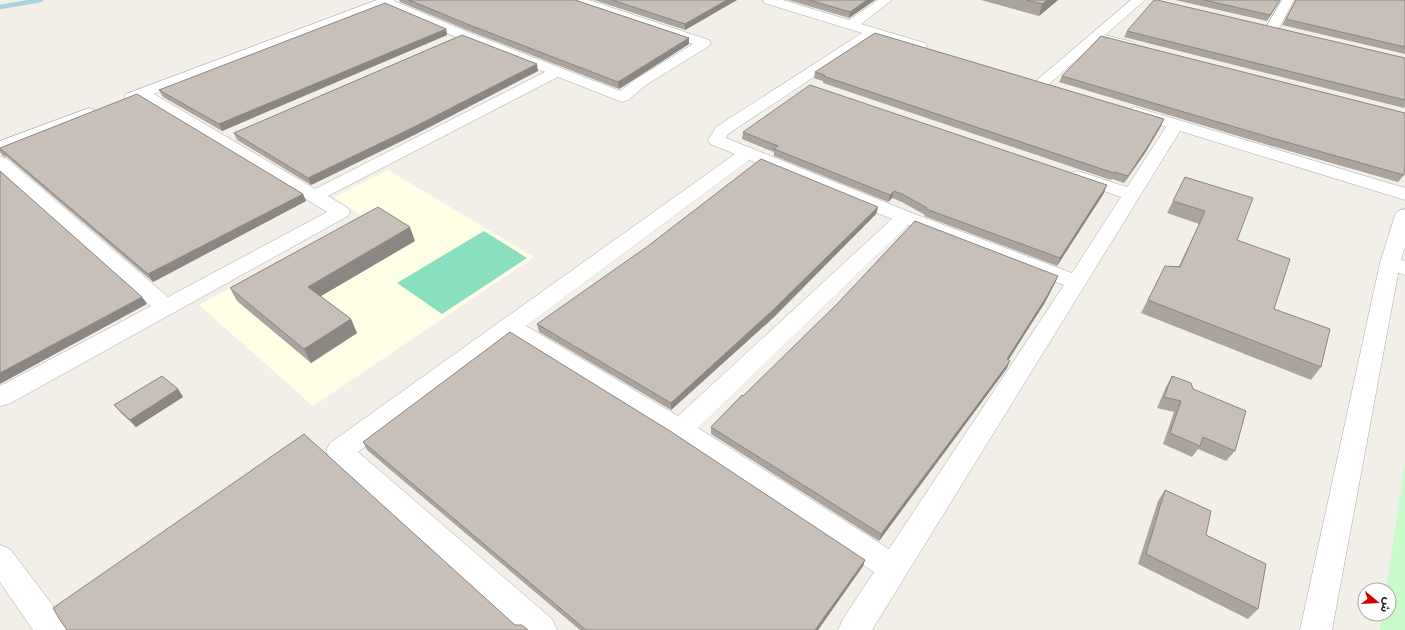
<svg xmlns="http://www.w3.org/2000/svg" width="1405" height="630" viewBox="0 0 1405 630" font-family="'Asap Condensed','Noto Sans Arabic',sans-serif">
<style>
.education{fill:#ffffe5}
.park{fill:#c8facc}
.pitch{fill:#88e0be}
.lines{fill:none;stroke-linecap:round;stroke-linejoin:round}
.stream{stroke:#aad3df;stroke-width:4.5}
.minor-casing{stroke:#a9a9a9;stroke-width:1}
.tertiary-casing{stroke:#a9a9a9;stroke-width:1}
.minor{fill:#fff;fill-rule:evenodd}
.tertiary{fill:#fff;fill-rule:evenodd}
.wall{fill:#aba49e}
.shaded-wall{fill:#8b8681}
.building{fill:#c7bfb8;stroke:#8b8681}
</style>
<rect width="100%" height="100%" fill="#f2efe9"/>
<path class="education" d="M388,170L534,257L313,406L199,305L361,216L334,197Z"/>
<path class="park" d="M1405,463V630H1380L1382,614H1389V590H1386Z"/>
<path class="pitch" d="M484,231L527,258L442,314L397,283Z"/>
<g class="lines">
<path class="stream" d="M0,7L41,0"/>
<defs>
<path id="minor" d="M377,0H395L394,1L468,32L620,91L636,79L693,44L571,3L570,0H589L709,40L711,43L709,46L646,85L628,100L622,102L558,77L328,196L348,208L350,212L348,216L9,404L0,406V386L151,306L0,171V157L6,158L168,297L327,212L215,143L140,99L132,102L126,100L124,97L126,94ZM384,6L458,38L545,72L315,189L154,94Z
M763,0H783L849,20L878,0H892L861,24L925,43L927,46L925,49L920,50L874,37L728,134L726,138L912,213L1072,273L1121,197L1072,180L1069,176L1072,172L1078,171L1127,187L1166,127L1129,115L1127,112L1129,109L1135,107L1405,188V200L1180,131L872,630H838L843,619L874,572L671,437L511,337L358,452L552,619L557,630H518L330,459L326,451L330,443L735,154L710,144L708,140L716,127L862,33L764,3ZM749,160L892,219L678,416L526,326ZM908,225L1064,285L889,549L698,428Z
M1131,0H1145L1105,35L1133,42L1135,45L1133,48L1128,49L1098,41L1047,86L1042,88L1037,86L1034,83L1037,80Z
M1282,0H1294L1277,32H1267L1265,29Z
M89,108L95,110L97,113L95,116L0,152V141Z
M1390,256L1405,261V275L1383,268L1380,263L1383,258Z"/>
<path id="tertiary" d="M1405,209V247L1400,263L1332,630H1300L1380,263L1395,215L1398,211Z
M0,545L10,549L63,619L68,630H33L0,582Z"/>
</defs>
<use href="#minor" class="minor-casing"/>
<use href="#tertiary" class="tertiary-casing"/>
<use href="#minor" class="minor"/>
<use href="#tertiary" class="tertiary"/>
</g>
<path class="wall" d="M399,0H575L689,44L619,89L469,31L400,2Z
M594,0H737L685,30Z
M788,0H875L849,18Z
M981,0H1058L1039,16Z
M1175,0H1280L1267,21Z
M1295,0H1405V54L1282,25L1295,1Z
M446,29L447,35L222,131L163,97L159,90Z
M1127,31L1405,58V106L1404,108L1124,37Z
M538,71L416,134L311,185L237,140L234,133Z
M815,72L1161,126L1145,153L1124,183L1112,179L1111,180L823,83V81L814,78Z
M1062,76L1404,175L1398,182L1268,145L1059,82Z
M743,132L1104,193L1057,266L924,216L925,215L902,202L892,198L888,202L774,156V152L742,139Z
M0,148L303,194L306,201L153,282L7,157L3,156L0,152Z
M1185,177L1237,240L1274,309L1321,367L1311,380L1141,313L1165,266H1179L1199,224L1167,213Z
M878,207L876,214L773,318L671,410L539,332L537,324Z
M415,241L321,296L351,319L357,333L311,363L237,301L230,288Z
M1055,283L1044,304L1008,360L1007,368L879,541L711,434V427L743,396Z
M1172,376L1193,389L1235,451L1226,461L1198,449L1192,457L1163,444L1174,412L1157,408L1166,387Z
M178,389L183,397L136,427L121,413L114,405Z
M363,442L865,560L863,566L818,630H580L367,450Z
M1165,490L1206,535L1258,609L1248,619L1138,564L1158,501Z"/>
<path class="shaded-wall" d="M727,0H737L685,30V24Z
M867,0H875L849,18L850,12Z
M1048,0H1058L1039,16L1042,4Z
M1280,0L1267,21L1270,15Z
M446,29L447,35L222,131L219,124Z
M689,38V44L619,89L618,82Z
M537,64L538,71L416,134L311,185L308,178Z
M1164,119L1161,126L1145,153L1124,183L1128,176Z
M1107,185L1104,193L1057,266L1060,258Z
M894,191L892,198L888,202L890,195Z
M303,194L306,201L153,282L148,274Z
M878,207L876,214L773,318L671,410V403Z
M410,227L415,241L314,300L308,287Z
M1058,276L1055,283L1044,304L1004,367L1007,359Z
M142,297L147,304L0,384V373Z
M351,319L357,333L311,363L304,349Z
M1010,361L1007,368L879,541L881,534Z
M178,389L183,397L136,427L130,420Z
M865,560L863,566L818,630H815Z"/>
<path class="building" d="M409,0H575L689,38L618,82L467,24Z
M612,0H727L685,24Z
M809,0H867L850,12Z
M1026,0H1048L1042,4Z
M1154,0H1157L1405,58V100L1127,31Z
M1204,0H1280L1270,15Z
M1296,0H1405V47L1286,19Z
M385,3L446,29L219,124L159,90Z
M875,33L1164,119L1148,146L1128,176L1115,172L1114,173L823,76L825,75L815,72Z
M462,35L537,64L414,127L308,178L234,133Z
M1101,36L1405,113V166L1404,175L1272,138L1062,76Z
M810,85L1107,185L1060,258L926,209L927,208L904,195L894,191L890,195L774,149L778,146L743,132Z
M137,94L303,194L148,274L2,150L0,149V148Z
M761,159L878,207L773,310L671,403L537,324L648,246Z
M0,171L142,297L0,373Z
M1185,177L1253,198L1237,240L1290,259L1274,309L1330,329L1321,367L1148,300L1165,266L1180,267L1205,211L1173,201Z
M378,207L410,227L308,287L351,319L304,349L230,288Z
M915,221L1058,276L1047,296L1007,359L1010,361L881,534L711,427L742,395L743,396L837,304Z
M510,332L670,431L865,560L815,630H586L363,442Z
M162,376L178,389L130,420L114,405Z
M1172,376L1191,383L1193,389L1246,411L1235,451L1203,437L1200,446L1170,433L1181,401L1164,397Z
M304,434L515,625H522L528,630H67L60,620L53,608Z
M1165,490L1211,511L1206,535L1266,564L1258,609L1146,554Z"/>
<g transform="translate(1377 602) rotate(108)"><circle r="19" fill="#ffffff" stroke="#a7a7a7"/>
<path d="M0-3L7 15L0 10L-7 15Z" fill="#d40000"/>
<text y="-6" font-size="11" font-weight="bold" text-anchor="middle" fill="#222222">ش</text>
</g>
</svg>
